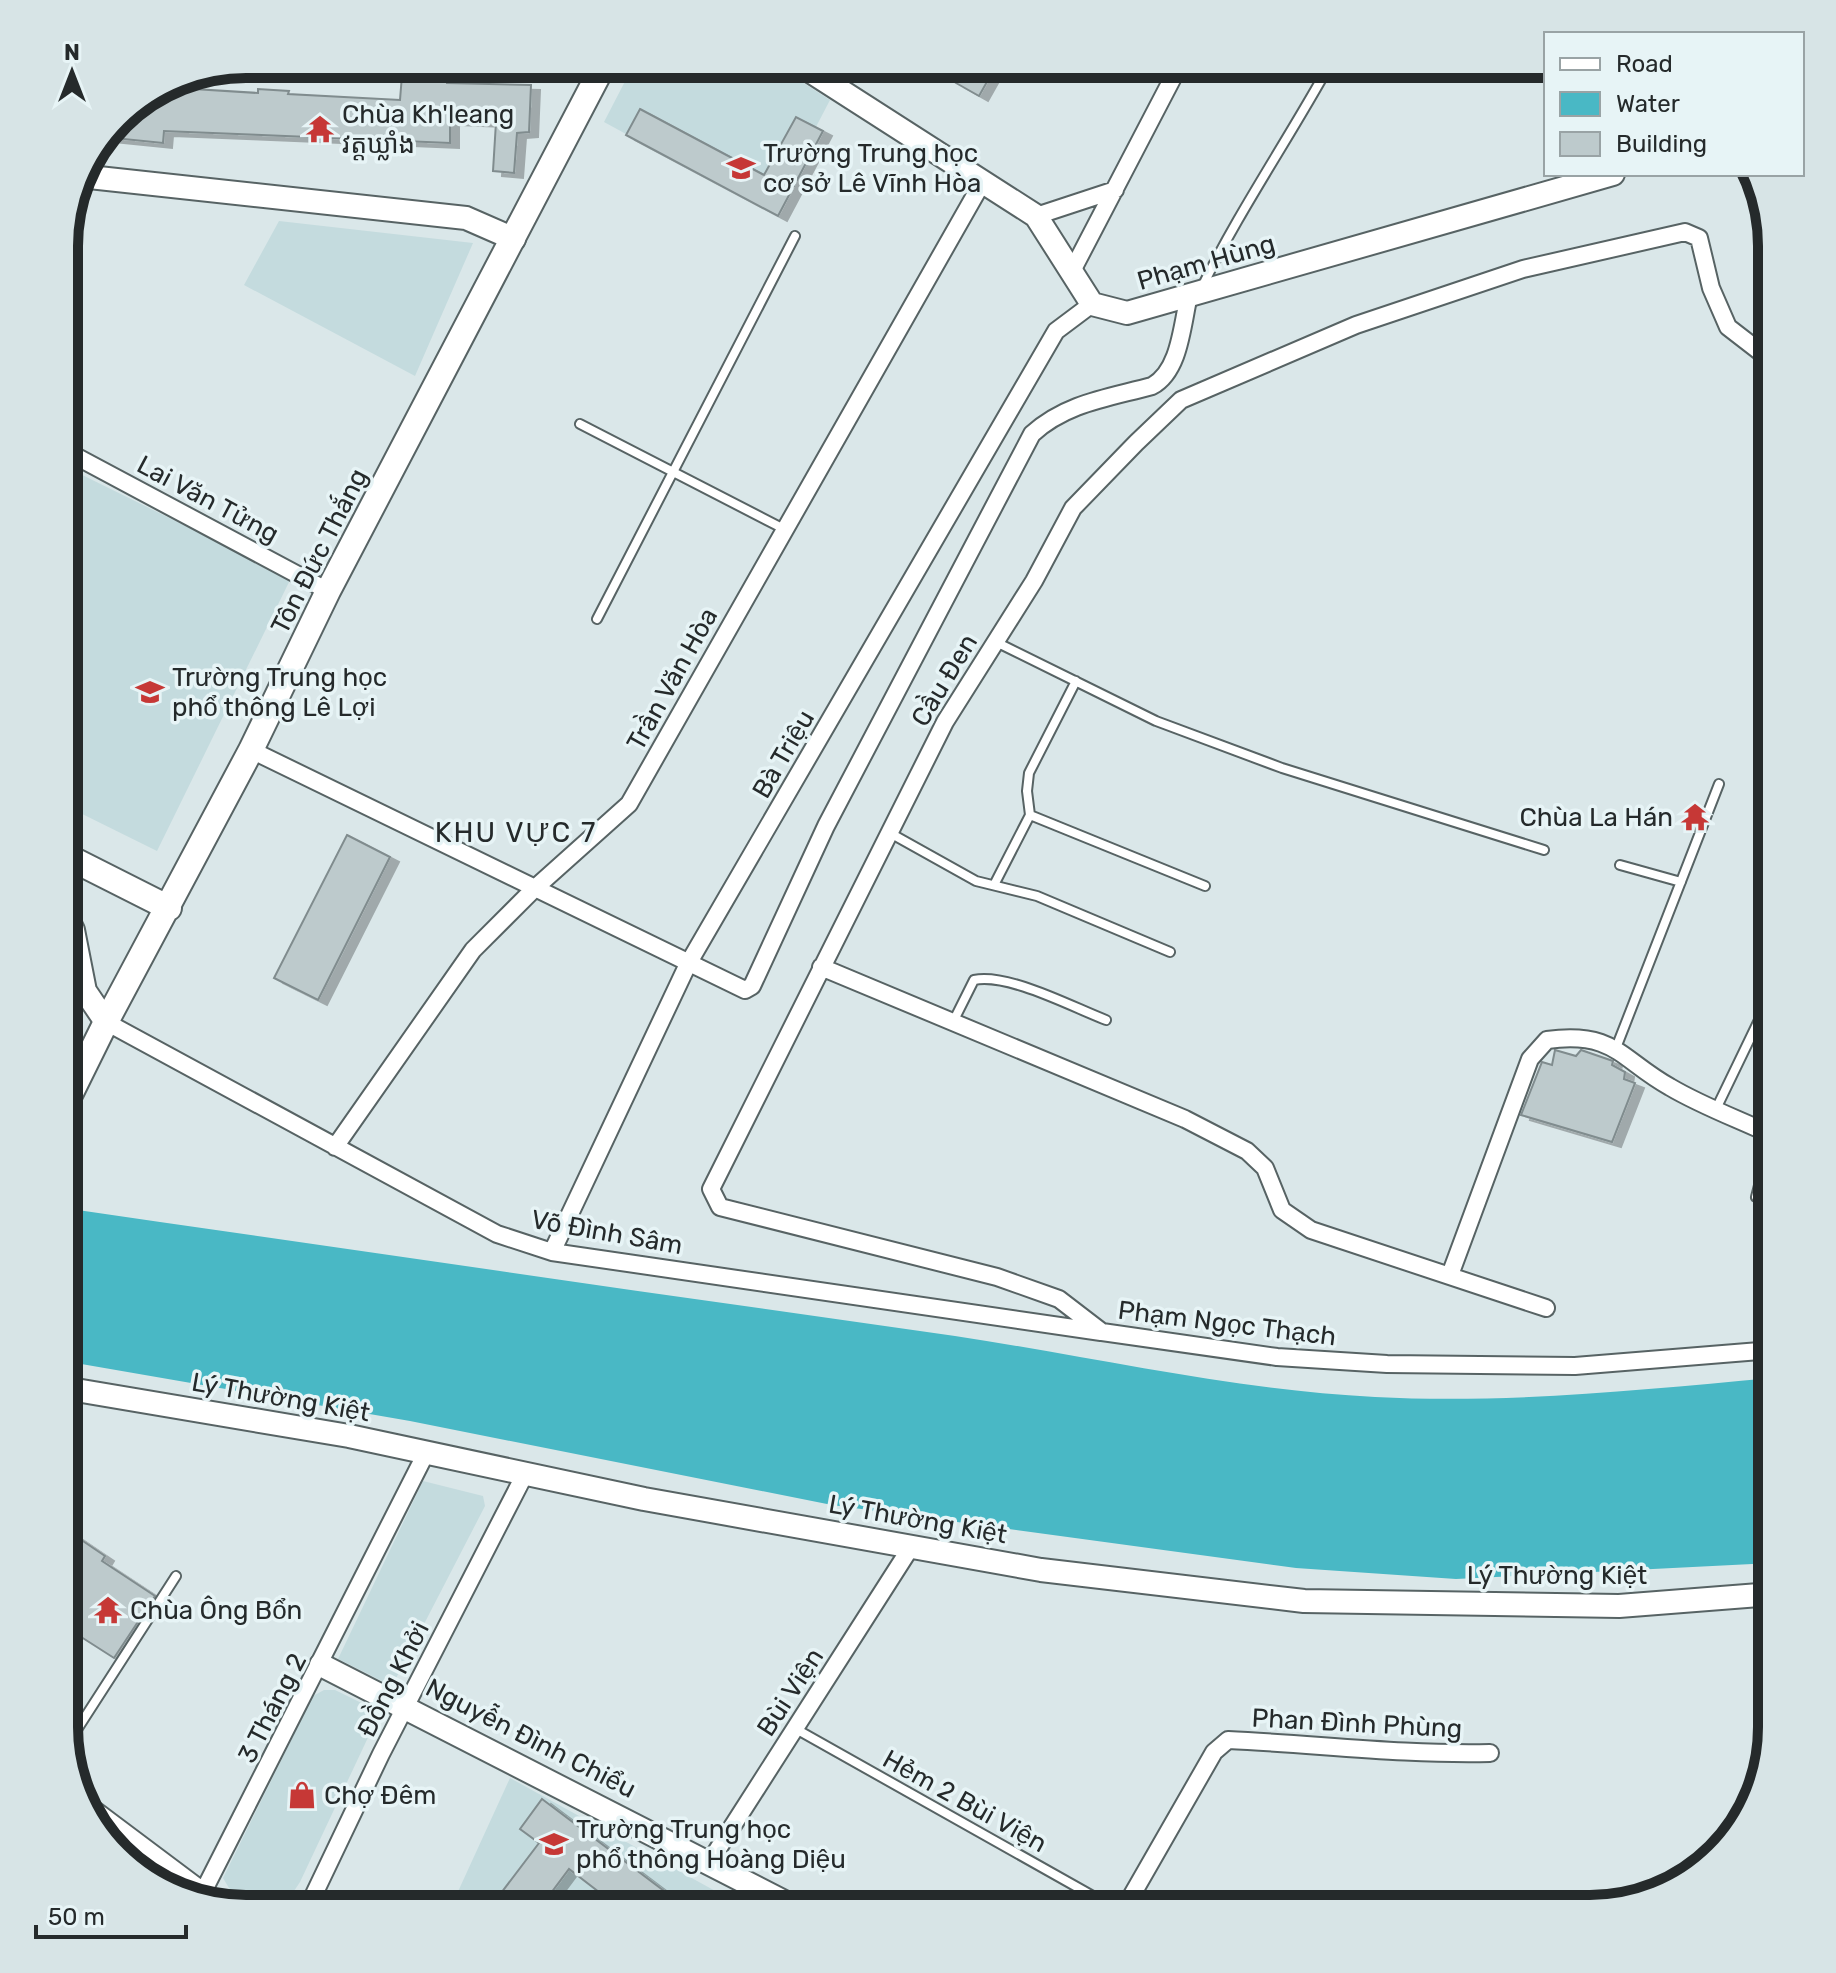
<svg xmlns="http://www.w3.org/2000/svg" width="1836" height="1973" viewBox="0 0 1836 1973" font-family="Rubik,'Noto Sans Khmer',sans-serif">
<style>
.built{fill:#c4dbde}
.water{fill:#49b8c5}
.building{fill:#bdcacc;stroke:#808c8e;stroke-width:2;filter:url(#shadow)}
.lines{fill:none;stroke-linecap:round;stroke-linejoin:round}
.lane-casing{stroke:#576364;stroke-width:12}
.street-casing{stroke:#576364;stroke-width:20}
.secondary-casing{stroke:#576364;stroke-width:26}
.primary-casing{stroke:#576364;stroke-width:28}
.lane{stroke:#fff;stroke-width:8}
.street{stroke:#fff;stroke-width:16}
.secondary{stroke:#fff;stroke-width:22}
.primary{stroke:#fff;stroke-width:24}
.labels{text-anchor:middle;stroke-width:7;stroke-linejoin:round;paint-order:stroke}
.poi-label{font-size:26px;fill:#252a2b;stroke:#e7f4f6;text-anchor:start}
.street-label{font-size:26px;fill:#252a2b;stroke:#e7f4f6}
.neighbourhood-label{font-size:28px;letter-spacing:2px;fill:#252a2b;stroke:#e7f4f6}
.rim{fill:none;stroke:#252a2b;stroke-width:10}
</style>
<defs>
<filter id="shadow"><feDropShadow dx="9" dy="5" stdDeviation="0" flood-color="#0004"/></filter>
</defs>
<rect width="100%" height="100%" fill="#dae7e9"/>
<path class="built" d="M634,64H774L830,100L771,213L604,122Z
M279,221L473,243L415,376L244,285Z
M64,466L291,578L157,851L64,805Z
M423,1481L483,1496L485,1506L392,1686L338,1659Z
M324,1690H335L380,1712L300,1882L282,1909H262L232,1893L223,1878L313,1696Z
M510,1778L748,1909H450Z"/>
<path class="water" d="M64,1208C361,1251 658,1294 955,1336C1095,1357 1233,1390 1375,1397C1506,1404 1641,1390 1772,1378V1563L1456,1579L1296,1568L832,1505L410,1421L64,1361Z"/>
<path class="building" d="M967,64H997L979,96L956,83Z
M402,75L447,76V83L531,85L529,132L517,133L514,173L493,171L496,122L450,120V143L164,131L163,143L104,137L126,109L162,87L258,93V89L289,91L288,94L400,100Z
M640,109L764,175L796,117L823,131L778,216L626,135Z
M347,835L390,857L318,1000L274,978Z
M1555,1050L1576,1056L1581,1050L1613,1061L1612,1065L1625,1072L1624,1079L1635,1083L1612,1142L1521,1115L1542,1062L1552,1065Z
M74,1535L105,1556L102,1561L155,1596L114,1658L64,1626V1549Z
M542,1799L688,1909H621L569,1869L539,1909H489L539,1843L520,1829Z"/>
<g class="lines">
<defs>
<path id="lane" d="M1201,289C1239,211 1288,140 1330,64
M580,424L784,529
M597,619L795,236
M996,642L1156,721L1282,768L1544,850
M1030,815L1205,886
M890,833L976,881L1037,896L1170,952
M1620,865L1681,882
M994,885L1030,815L1027,791L1029,773L1076,681
M953,1022L974,980C1009,973 1072,1007 1106,1020
M1616,1048L1719,784
M1716,1109L1772,993
M1772,1135L1756,1197L1772,1206
M796,1729L1116,1909
M69,1742L176,1576"/>
<path id="street" d="M1036,216L1115,190
M1071,273L1180,64
M1772,361L1728,327L1711,288L1699,238L1685,232L1523,269L1356,325L1181,400L1136,443L1073,508L1034,581L945,722L711,1189L720,1207L997,1277L1059,1299L1102,1332L1277,1357L1387,1364L1575,1366L1772,1350
M64,450L328,591
M251,750L745,990L752,986L826,826L1032,434C1066,403 1108,398 1152,386C1180,371 1182,325 1189,295
M821,967L1185,1119L1247,1151L1265,1168L1282,1210L1311,1230L1546,1308
M106,1022L497,1234L552,1252L1101,1332
M335,1147L473,950L534,889L629,804L982,183
M552,1252L688,964L1056,331L1092,304
M1450,1275L1530,1059L1547,1040C1615,1031 1620,1059 1670,1087C1702,1106 1738,1119 1772,1135
M91,1807L219,1903
M709,1863L911,1547
M200,1898L426,1453
M307,1909L381,1754L525,1474
M1124,1909L1214,1752L1228,1740C1316,1744 1402,1755 1490,1753"/>
<path id="secondary" d="M799,64L1036,216L1092,304L1127,313L1613,174
M80,176L466,218L514,239
M64,911L73,930L85,991L106,1022
M64,1388L349,1436L644,1499L1041,1570L1304,1601L1619,1606L1772,1594
M321,1665L798,1909"/>
<path id="primary" d="M64,855L169,908
M64,1107L106,1022L251,750L328,591L604,64"/>
</defs>
<use href="#lane" class="lane-casing"/>
<use href="#street" class="street-casing"/>
<use href="#secondary" class="secondary-casing"/>
<use href="#primary" class="primary-casing"/>
<use href="#lane" class="lane"/>
<use href="#street" class="street"/>
<use href="#secondary" class="secondary"/>
<use href="#primary" class="primary"/>
</g>
<defs>
<symbol id="temple-bare" viewBox="-9 -9 18 18"><path d="M0-6L5-2H3V0L6.5 2.5H4V6H1.5V3h-3V6H-4V2.5H-6.5L-3 0V-2H-5Z" fill="#c63836" stroke="#e7f4f6" stroke-width="2.5" paint-order="stroke"/></symbol>
<symbol id="school-bare" viewBox="-9 -9 18 18"><path d="M0-5L7-2L0 1L-7-2ZM-4 1L0 2.5L4 1V4Q0 6-4 4Z" fill="#c63836" stroke="#e7f4f6" stroke-width="2.5" paint-order="stroke"/></symbol>
<symbol id="shop-bare" viewBox="-9 -9 18 18"><path d="M-5-2.5h2.3a2.7 3.5 0 0 1 5.4 0H5L5.5 6h-11ZM-1.5-2.5h3a1.5 2.3 0 0 0-3 0Z" fill="#c63836" stroke="#e7f4f6" stroke-width="2.5" paint-order="stroke"/></symbol>
</defs>
<g fill-rule="evenodd">
<use href="#temple-bare" x="300" y="109" width="40" height="40"/>
<use href="#school-bare" x="721" y="148" width="40" height="40"/>
<use href="#school-bare" x="130" y="672" width="40" height="40"/>
<use href="#temple-bare" x="1675" y="797" width="40" height="40"/>
<use href="#temple-bare" x="88" y="1590" width="40" height="40"/>
<use href="#shop-bare" x="282" y="1775" width="40" height="40"/>
<use href="#school-bare" x="534" y="1824" width="40" height="40"/>
</g>
<g class="labels">
<g class="poi-label">
<text x="342" y="123">Chùa Kh'leang<tspan x="342" dy="30">វត្តឃ្លាំង</tspan></text>
<text x="763" y="162">Trường Trung học<tspan x="763" dy="30">cơ sở Lê Vĩnh Hòa</tspan></text>
<text x="172" y="686">Trường Trung học<tspan x="172" dy="30">phổ thông Lê Lợi</tspan></text>
<text x="1673" y="826" text-anchor="end">Chùa La Hán</text>
<text x="130" y="1619">Chùa Ông Bổn</text>
<text x="324" y="1804">Chợ Đêm</text>
<text x="576" y="1838">Trường Trung học<tspan x="576" dy="30">phổ thông Hoàng Diệu</tspan></text>
</g>
<g class="street-label">
<text transform="translate(1206 262) rotate(-16)" y="9">Phạm Hùng</text>
<text transform="translate(208 499) rotate(28)" y="9">Lai Văn Tửng</text>
<text transform="translate(319 551) rotate(-63)" y="9">Tôn Đức Thắng</text>
<text transform="translate(672 679) rotate(-61)" y="9">Trần Văn Hòa</text>
<text transform="translate(944 680) rotate(-59)" y="9">Cầu Đen</text>
<text transform="translate(783 754) rotate(-60)" y="9">Bà Triệu</text>
<text transform="translate(607 1232) rotate(10)" y="9">Võ Đình Sâm</text>
<text transform="translate(1227 1323) rotate(7)" y="9">Phạm Ngọc Thạch</text>
<text transform="translate(281 1397) rotate(10)" y="9">Lý Thường Kiệt</text>
<text transform="translate(918 1519) rotate(10)" y="9">Lý Thường Kiệt</text>
<text x="1557" y="1584">Lý Thường Kiệt</text>
<text transform="translate(393 1679) rotate(-63)" y="9">Đồng Khởi</text>
<text transform="translate(790 1692) rotate(-57)" y="9">Bùi Viện</text>
<text transform="translate(272 1708) rotate(-63)" y="9">3 Tháng 2</text>
<text transform="translate(1357 1723) rotate(3)" y="9">Phan Đình Phùng</text>
<text transform="translate(531 1738) rotate(27)" y="9">Nguyễn Đình Chiểu</text>
<text transform="translate(965 1801) rotate(29)" y="9">Hẻm 2 Bùi Viện</text>
</g>
<g class="neighbourhood-label">
<text x="516" y="842">KHU VỰC 7</text>
</g>
</g>
<path d="M0 0H1836V1973H0ZM246 78H1590A168 168 0 0 1 1758 246V1727A168 168 0 0 1 1590 1895H246A168 168 0 0 1 78 1727V246A168 168 0 0 1 246 78Z" fill="#d7e4e6" fill-rule="evenodd"/>
<path class="rim" d="M246 78H1590A168 168 0 0 1 1758 246V1727A168 168 0 0 1 1590 1895H246A168 168 0 0 1 78 1727V246A168 168 0 0 1 246 78Z"/>
<rect x="1544" y="32" width="260" height="144" fill="#e7f4f6" stroke="#99a3a5" stroke-width="2"/>
<rect x="1560" y="58" width="40" height="12" fill="#ffffff" stroke="#99a3a5" stroke-width="2"/>
<text x="1616" y="72" font-size="24" fill="#252a2b">Road</text>
<rect x="1560" y="92" width="40" height="24" fill="#49b8c5" stroke="#99a3a5" stroke-width="2"/>
<text x="1616" y="112" font-size="24" fill="#252a2b">Water</text>
<rect x="1560" y="132" width="40" height="24" fill="#bdcacc" stroke="#99a3a5" stroke-width="2"/>
<text x="1616" y="152" font-size="24" fill="#252a2b">Building</text>
<g transform="translate(72 72)" stroke="#e7f4f6" stroke-width="6" paint-order="stroke">
<path d="M0-6L14 30L0 20L-14 30Z" fill="#252a2b"/>
<text y="-12" font-size="22" font-weight="bold" text-anchor="middle" fill="#252a2b">N</text>
</g>
<path d="M36 1925v12h150v-12" fill="none" stroke="#252a2b" stroke-width="4"/>
<text x="48" y="1925" font-size="24" fill="#252a2b" stroke="#e7f4f6" stroke-width="6" paint-order="stroke">50 m</text>
</svg>
